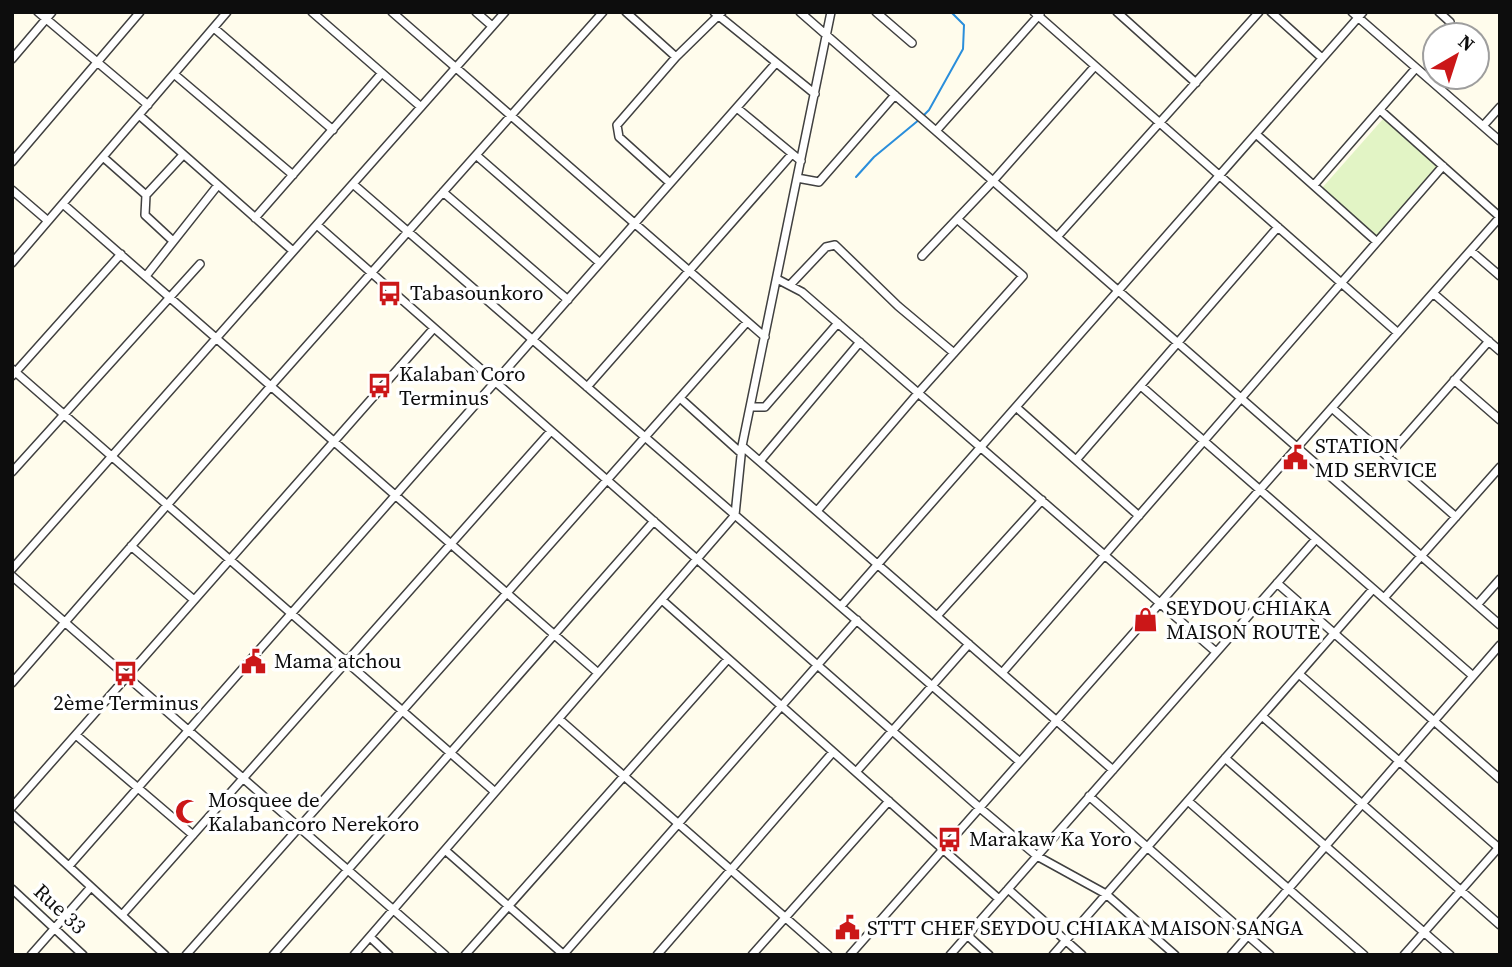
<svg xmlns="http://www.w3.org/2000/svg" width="1512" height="967" viewBox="0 0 1512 967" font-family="'Source Serif 4',serif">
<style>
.pitch{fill:#e2f4c5}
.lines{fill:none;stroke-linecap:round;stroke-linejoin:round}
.stream{stroke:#2a8edb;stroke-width:2}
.minor-casing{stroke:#404040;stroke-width:10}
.minor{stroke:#fff;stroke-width:7}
.labels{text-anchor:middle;stroke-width:7;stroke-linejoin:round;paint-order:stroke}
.poi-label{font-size:21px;fill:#0d0d0d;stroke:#fff;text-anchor:start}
.street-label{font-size:21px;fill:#0d0d0d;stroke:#fff}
</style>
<rect width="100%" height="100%" fill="#fffcec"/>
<path class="pitch" d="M1383,119L1438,167L1377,237L1322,188Z"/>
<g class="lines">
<path class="stream" d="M924,115L929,110L963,49L964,25L951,12
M856,177L874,157L920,119"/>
<defs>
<path id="minor" d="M38,12L148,105
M312,12L421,107
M392,12L765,337
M476,12L492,26
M626,12L676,57
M714,12L815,94
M800,12L1500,625
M876,12L912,43
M1034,12L1398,333
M1117,12L1196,83
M1271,12L1322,58
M1352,12L1500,141
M1439,12L1450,22
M214,28L333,130
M12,59L52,12
M174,74L293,175
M737,108L801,161
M1380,110L1500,217
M139,115L293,251
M1483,126L1500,107
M936,131L1040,14
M1256,134L1377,242
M476,155L600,263
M103,157L146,195L145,215L173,241
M12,162L140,12
M797,178L819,182L895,95
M670,183L619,137L617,125L676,57L722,12
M353,184L1020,762
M1314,185L1416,68
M12,190L48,221
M443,192L568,300
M146,195L183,155
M63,204L598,673
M255,218L381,74
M317,225L980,808L1037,856L1106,894L1175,955
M1057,237L1259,12
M1471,251L1500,276
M922,256L993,181L1095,66
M12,263L227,12
M146,276L218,185
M777,279L802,292L1216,652
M790,285L826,247L835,245L898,306L954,353
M1433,293L1500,351
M12,369L495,792
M12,376L121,254
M1454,380L1500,420
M1141,386L1473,676
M587,387L792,154
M680,398L741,453
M750,407H765L838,323
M1016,407L1139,516
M1332,408L1456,517
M742,446L1113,770
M1387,457L1489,341
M1076,460L1278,227
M760,461L860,342
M12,472L200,264
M817,511L919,392L1023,276L957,219
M131,546L194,600
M12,569L505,12
M12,576L445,955
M1277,583L1500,779
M1384,598L1500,467
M662,600L999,899
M1477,605L1500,579
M841,606L1363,12
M937,616L1042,500
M1002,673L1443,166
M1299,674L1500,849
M12,683L270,387L603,12
M1262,716L1500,925
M559,719L828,955
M76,735L193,835
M1225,758L1450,955
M856,772L969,644
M1089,796L1270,955
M1188,801L1364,955
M12,807L434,328
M12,814L165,955
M445,850L564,955
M69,866L776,63
M12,889L83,955
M1008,889L1082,955
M122,915L551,431
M967,935L989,955
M370,937L389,955
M31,955L91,887
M186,955L747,322
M273,955L654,521
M354,955L735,515L742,446L831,12
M465,955L728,659
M563,955L857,620
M657,955L833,752
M752,955L889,801
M850,955L1500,217
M950,955L1316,539
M1053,955L1373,589
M1231,955L1500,645
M1404,955L1500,846"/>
</defs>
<use href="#minor" class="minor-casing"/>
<use href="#minor" class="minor"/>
</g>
<defs>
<symbol id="bus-bare" viewBox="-9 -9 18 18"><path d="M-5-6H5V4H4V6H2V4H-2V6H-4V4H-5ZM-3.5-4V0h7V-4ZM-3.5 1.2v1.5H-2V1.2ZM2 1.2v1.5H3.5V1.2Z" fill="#cb1718" stroke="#fff" stroke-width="2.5" paint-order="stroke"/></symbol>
<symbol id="civic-bare" viewBox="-9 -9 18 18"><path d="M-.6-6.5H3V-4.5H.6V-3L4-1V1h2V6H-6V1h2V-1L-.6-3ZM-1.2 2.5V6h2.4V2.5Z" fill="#cb1718" stroke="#fff" stroke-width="2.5" paint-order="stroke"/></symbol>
<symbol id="shop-bare" viewBox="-9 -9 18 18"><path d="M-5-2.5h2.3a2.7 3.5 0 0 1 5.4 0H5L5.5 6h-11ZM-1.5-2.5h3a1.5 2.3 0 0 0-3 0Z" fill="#cb1718" stroke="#fff" stroke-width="2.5" paint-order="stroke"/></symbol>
<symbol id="mosque-bare" viewBox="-9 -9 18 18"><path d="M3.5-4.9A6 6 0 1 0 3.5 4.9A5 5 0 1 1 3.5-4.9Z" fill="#cb1718" stroke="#fff" stroke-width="2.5" paint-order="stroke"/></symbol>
</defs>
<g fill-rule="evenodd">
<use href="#bus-bare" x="372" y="276" width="35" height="35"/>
<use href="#bus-bare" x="362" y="368" width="35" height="35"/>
<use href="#civic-bare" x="1278" y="440" width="35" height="35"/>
<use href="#shop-bare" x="1128" y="602" width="35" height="35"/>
<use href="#civic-bare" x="236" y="644" width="35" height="35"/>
<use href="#bus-bare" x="108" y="656" width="35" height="35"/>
<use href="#mosque-bare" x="170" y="794" width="35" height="35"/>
<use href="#bus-bare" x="932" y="822" width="35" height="35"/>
<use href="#civic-bare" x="830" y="910" width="35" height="35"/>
</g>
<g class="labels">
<g class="poi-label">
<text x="410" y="300">Tabasounkoro</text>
<text x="399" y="381">Kalaban Coro<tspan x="399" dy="24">Terminus</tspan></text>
<text x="1315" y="453">STATION<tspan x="1315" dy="24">MD SERVICE</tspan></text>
<text x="1166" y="615">SEYDOU CHIAKA<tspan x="1166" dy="24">MAISON ROUTE</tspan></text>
<text x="274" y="668">Mama atchou</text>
<text x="126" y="710" text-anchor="middle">2ème Terminus</text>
<text x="208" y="807">Mosquee de<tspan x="208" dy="24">Kalabancoro Nerekoro</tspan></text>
<text x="969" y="846">Marakaw Ka Yoro</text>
<text x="867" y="935">STTT CHEF SEYDOU CHIAKA MAISON SANGA</text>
</g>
<g class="street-label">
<text transform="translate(60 909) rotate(43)" y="7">Rue 33</text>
</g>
</g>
<rect width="1512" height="967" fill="none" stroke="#0d0d0d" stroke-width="28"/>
<g transform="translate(1456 56) rotate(39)"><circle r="33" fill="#ffffff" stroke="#9e9e9e" stroke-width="2"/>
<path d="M0-5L12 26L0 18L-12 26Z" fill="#cb1718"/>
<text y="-10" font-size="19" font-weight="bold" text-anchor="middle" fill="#0d0d0d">N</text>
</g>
</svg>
